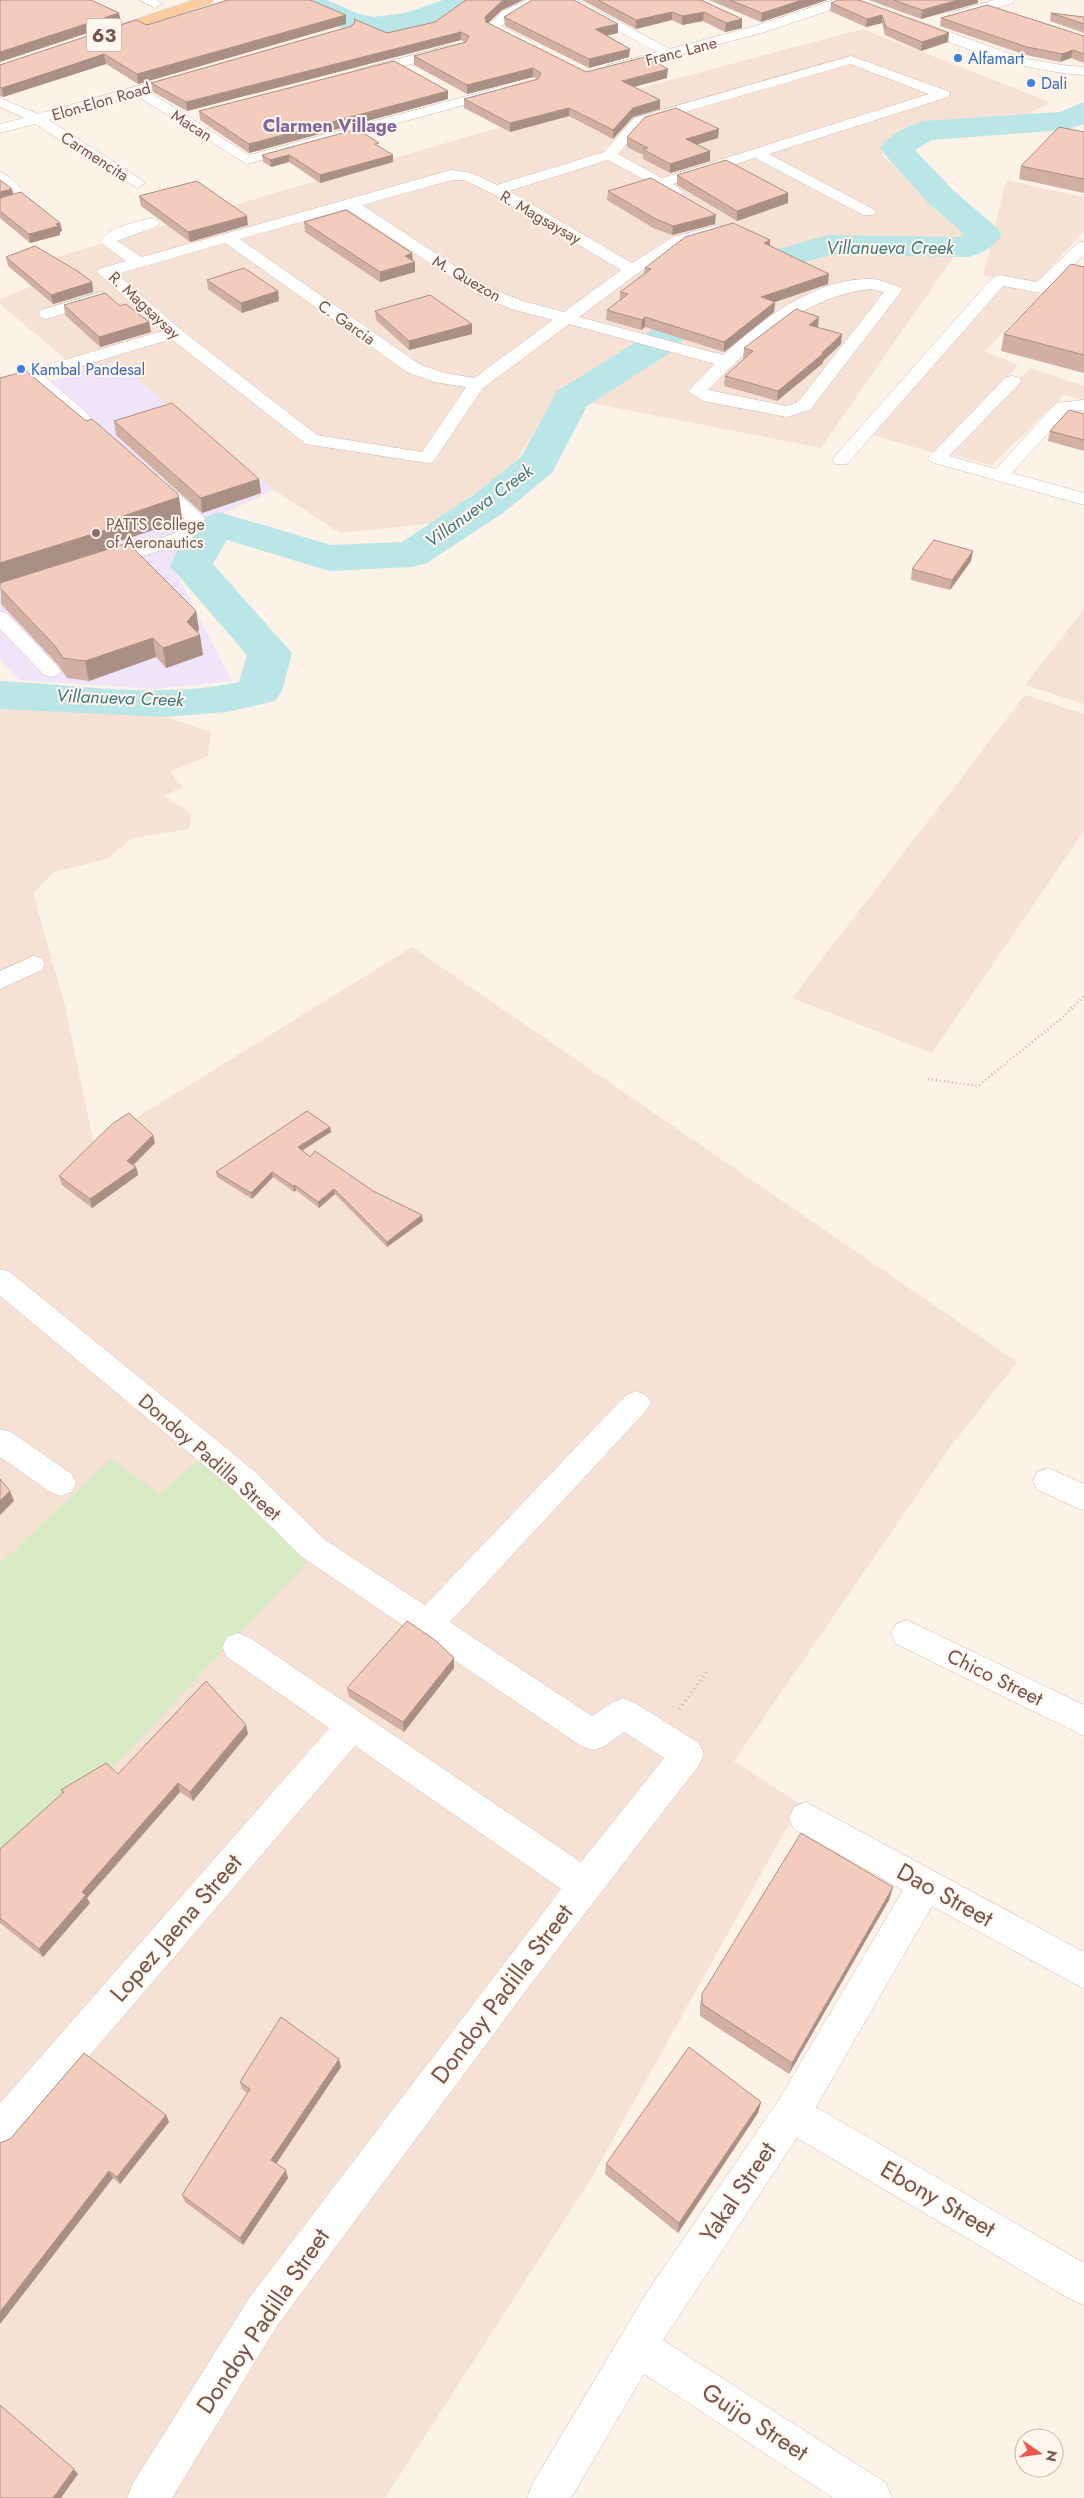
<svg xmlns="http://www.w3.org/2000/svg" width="1084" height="2498" viewBox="0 0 1084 2498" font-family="Jost,sans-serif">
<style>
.residential{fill:#f5e2d5}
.education{fill:#efe4f9}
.green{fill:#d9ebc5}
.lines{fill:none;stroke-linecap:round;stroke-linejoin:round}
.river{fill:#bbe6e7;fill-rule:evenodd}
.minor-casing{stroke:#d1baaf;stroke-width:1}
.major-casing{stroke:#d9cfcd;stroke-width:1}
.path-far1{stroke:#d8afa1;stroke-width:2.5;stroke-dasharray:1 3;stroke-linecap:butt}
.path{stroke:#d8afa1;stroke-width:3;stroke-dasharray:1 4;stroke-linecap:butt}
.minor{fill:#fff;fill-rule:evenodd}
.major{fill:#fccd9f;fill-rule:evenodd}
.wall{fill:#d1afa3}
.shaded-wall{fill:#aa8f85}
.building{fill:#f3ccbe;stroke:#aa8f85}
.shop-dot{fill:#3f7fe0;stroke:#fff6ee;stroke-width:2}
.education-dot{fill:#8d6e63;stroke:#fff6ee;stroke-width:2}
.labels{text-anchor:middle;stroke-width:4;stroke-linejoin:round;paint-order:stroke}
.far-street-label{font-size:16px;fill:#77554b;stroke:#fff6ee}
.far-shop-label{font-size:16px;fill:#366cbe;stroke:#fff6ee;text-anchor:start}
.far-education-label{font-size:16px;fill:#785e54;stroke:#fff6ee;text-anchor:start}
.far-neighbourhood-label{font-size:18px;font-weight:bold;fill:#82679a;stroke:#fff6ee}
.far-water-label{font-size:18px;font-style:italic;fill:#3e7a7c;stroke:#fff6ee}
.shield{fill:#fff6ee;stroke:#a0857c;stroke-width:1}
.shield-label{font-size:19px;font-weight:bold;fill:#77554b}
.street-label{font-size:20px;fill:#77554b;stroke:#fff6ee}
.near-street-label{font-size:24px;fill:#77554b;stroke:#fff6ee}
</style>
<rect width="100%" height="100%" fill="#fdf2e7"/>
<path class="residential" d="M863,29L1050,102L1019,119L960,122L908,129L881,154L968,236L821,448L556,396L514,464L434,523L340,533L274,490L116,363L82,373L0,304V299L63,274L50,259L566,108Z
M1006,180L1084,197V231L1037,283L983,276Z
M1003,286L1041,294L985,351L1018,365L934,453L872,435Z
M1030,368L1084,386V401L1064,395L992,465L948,454Z
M1084,609V704L1025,685Z
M1025,695L1084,714V831L932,1053L792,998Z
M0,703L161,715L211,732L208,756L170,772L183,787L164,796L191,814L189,829L133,838L106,859L54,872L33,893L65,1006L94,1144L412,947L1017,1362L948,1450L734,1761L800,1804L591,2179L385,2498H0Z"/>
<path class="education" d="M116,362L274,490L197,526L186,540L174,569L232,681L156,689L19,680L0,660V396Z"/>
<path class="green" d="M201,1458L311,1558L0,1887V1563L111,1459L159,1494Z"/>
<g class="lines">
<path class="river" d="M289,0H327L359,14L373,17L405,13L443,0H480C472,12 453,16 440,21C419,27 394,36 372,35C344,33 318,17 293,6Z
M1084,102V124L1066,130L932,140L915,150L952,189L997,228L1002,235C994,247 982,254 968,257L830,255L798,264L693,330L670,353L587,406L552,473L503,513L427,563L412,567L329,571L227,540L213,564L292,653L282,691L275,701L228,712L164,717L0,709V681C78,685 161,699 239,682L247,655L170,566C182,541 190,519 219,512L331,545L402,542L473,495L521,457L557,391L644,337L667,314L774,250L828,235L960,237L964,234L928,203L885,155L880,148C889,135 909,125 924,121L1059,112Z"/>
<defs>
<path id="minor" d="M139,0H157L162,4L155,8Z
M527,0H544L513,17L501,26L531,41L533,44L531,47H521L488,30L486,27L503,11Z
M562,0H578L670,49L755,26L833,0H852L851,3L765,32L613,72L606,68L608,65L657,52Z
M994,0H1014L1013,3L955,20L948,16L950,13Z
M913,19L1022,58L1062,65L1084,67V75C1022,71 966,49 908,26L906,23L908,20Z
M451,45L458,49L456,52L362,77L355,73L357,70Z
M851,56L948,91L950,94L948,97L769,154L873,209L876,212L873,215H863L755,158L673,184L684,192L676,197L608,160L509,191L632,263L673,237L718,225L724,227L726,230L724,233L685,243L638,273L579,317L723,355C761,320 815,278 870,279C880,279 890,284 900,287L902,290L900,293L810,410L787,417L703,401L688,391L715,364L569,324L483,388L433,462L427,463L306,444L171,339L46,377L88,414L91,418L88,422H76L31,381L0,390V379L162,331L97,272L99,269L126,261L100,242C107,227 137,222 152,218L158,220L160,223L158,226L117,241L142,257L451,170L472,173L497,185L604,152L634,118ZM850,64L929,94L662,178L618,154L644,124ZM452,180H464L491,193L621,270L564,312L523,301L487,287L362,205ZM347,209L475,293L511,309L553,320L474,378L444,373L419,364L240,239ZM225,243L407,372L434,382L466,387L422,452L317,435L180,329L117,274ZM871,289L884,292L798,402L786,406L708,390C753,344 804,296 871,289Z
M152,82L159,86L148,91L249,155L500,87L507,91L505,94L247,164L135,95L49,120L142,180L145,183L137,188L35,124L0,133V124L24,118L0,107V98L38,114Z
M0,172C9,175 17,184 23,191L20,194H10L0,185Z
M1084,241V255L1047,291L1041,293L1003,286L847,464H835L832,460L835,456L993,277L999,275L1037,282L1078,243Z
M101,292L107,294L109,297L107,300L47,319L41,318L39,314L41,310Z
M1012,376L1018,377L1021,381L1018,385L949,456L996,469L1056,403L1084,400V410L1068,411L1012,473L1084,493V505L931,462L928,458L1006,377Z
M152,473L159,475L202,515L205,519L199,532L187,542L108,567H94L91,563L94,559L173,534L183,526L185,520L143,479L145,475Z
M0,611L7,613L58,667L61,671L58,675L51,677L44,675L0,629Z
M33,956L42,958L45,964L42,970L0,989V971Z
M0,1269L10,1272L252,1469L324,1539L425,1605L626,1395L636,1391L646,1395L651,1403L646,1411L450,1622L592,1716L611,1703L623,1698L635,1703L699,1743L704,1754L699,1765L537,1976L277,2326L172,2498H127L133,2483L249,2298L561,1889L355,1746L13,2145L0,2151V2103L329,1728L227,1657L222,1647L227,1637L238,1633L249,1637L581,1862L664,1758L624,1732L605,1746L593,1750L581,1746L302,1557L230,1487L0,1296Z
M0,1429L11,1432L72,1474L76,1483L72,1492L61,1496L50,1492L0,1457Z
M1048,1468L1084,1484V1511L1037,1490L1033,1481L1037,1472Z
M907,1620L1084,1705V1736L896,1644L891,1634L896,1624Z
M806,1802L1084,1952V1989L932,1906L816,2107L1084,2263V2305L1070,2299L797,2138L663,2340L886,2483L892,2498H833L644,2374L571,2498H527L533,2483L647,2292L778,2101L903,1890L794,1829L789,1818L794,1807Z"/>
<path id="major" d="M194,0H213L212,3L111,37L106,38L99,34L101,31Z"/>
</defs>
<use href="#minor" class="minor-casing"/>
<use href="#major" class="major-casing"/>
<path class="path-far1" d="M928,1079L978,1086L1063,1017L1084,996"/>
<path class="path" d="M679,1709L708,1670"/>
<use href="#minor" class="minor"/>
<use href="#major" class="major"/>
</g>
<path class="wall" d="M466,0H523L502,10L487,23L586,72L667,78L634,87L660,100V109L633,117L613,139L569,116L510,132L464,108V99L537,79L533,77L467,94L414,65V56L465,42L461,40L187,111L153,92L151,83L352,26L354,23V19L387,33L435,22Z
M582,0H701L742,28L725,32L703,21L682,25L672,20L636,29Z
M709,0H827L761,22Z
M859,0L948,42L921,51L885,35L882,23L866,27L830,11L831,3Z
M869,0H978V3L921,19Z
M1051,13L1084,17V33L1050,21Z
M346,15V24L138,84L106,64L3,97L0,96V65L147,25Z
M504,17L618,24V33L606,36L629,57L589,68L505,26Z
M941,18L1084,36V63L1071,58L1060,62L1026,55L940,26Z
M448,99L249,153L200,120L199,111Z
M1084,132V193L1019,179L1021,166Z
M627,137L718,138L697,144L710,161L670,173L643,159V155L627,147Z
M379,146L393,162L320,183L289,162L271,167L263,162L262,155Z
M677,175L788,193V203L737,221L677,185Z
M0,180L12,189L13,194L60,223L62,231L60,232V235L30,243L0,218Z
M608,191L715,224L672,235L653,228L607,200Z
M139,196L248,225L190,242L141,206Z
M304,222L412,260L415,262V272L380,282L305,232Z
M770,240V245L828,284L775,302L774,312L724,352L645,327L641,330L606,320L607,310L620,300V292L644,274L645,268Z
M6,257L92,282L93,292L53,304L8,266Z
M1084,267V373L1001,351L1004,334Z
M207,280L278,291L279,301L242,313L208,289Z
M64,305L120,306L149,322L151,332L100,347L65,315Z
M375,311L472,324V334L409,350L376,320Z
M818,327L841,344L823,361V363L777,401L724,386L725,376L745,359L743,358L744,348Z
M0,378L86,421L179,497L182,519L177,522L117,542L118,546L196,611L199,630L197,632L203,655L166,668L156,657L89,681L67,678L59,666L1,604Z
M1084,414V451L1048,441L1050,431Z
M114,421L259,479L261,493L202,513L116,435Z
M971,561L950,590L911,580L912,569Z
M330,1127L331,1132L302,1151L310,1157L373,1191L423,1221L387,1247L335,1194L319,1208L296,1190L294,1192L273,1177L252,1199L217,1177L216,1172Z
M155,1143L134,1165L136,1167L138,1175L92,1208L62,1185L59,1176Z
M454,1658V1668L404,1732L349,1697L347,1688Z
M248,1734L193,1801L180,1792L87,1898L90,1903L43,1957L0,1923V1849L62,1794L61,1790L118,1774Z
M893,1887L889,1900L789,2074L700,2016V2006L702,1994Z
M341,2067L276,2163L288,2178L243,2245L185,2202L182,2195L247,2093L242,2089L240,2082Z
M761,2102L758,2113L678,2233L605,2174L606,2164Z
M166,2115L169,2122L120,2184L113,2178L0,2324V2143Z"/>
<path class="shaded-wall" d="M504,0H523L502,10L485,26V17L502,1Z
M802,0H827L761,22L762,13Z
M958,0H978V3L921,19L922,10Z
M672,12V20L636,29V20Z
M704,12L703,21L682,25V16Z
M119,13L121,22L0,62V52Z
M346,15V24L138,84L137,74Z
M882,15V23L866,27L867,19Z
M742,19V28L725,32L726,23Z
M618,24V33L595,38V29Z
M461,32V40L187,111L186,102Z
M949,33L948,42L921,51L922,42Z
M630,49L629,57L589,68V59Z
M1073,50L1071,58L1060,62L1062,54Z
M104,54L106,64L3,97L2,88Z
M533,68V77L467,94V85Z
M668,69L667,78L622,90V81Z
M448,91V99L249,153V144Z
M660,100V109L633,117L613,139V130L633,108Z
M569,108V116L510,132V123Z
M719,129L718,138L686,148V139Z
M710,151V161L670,173V164Z
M289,155V162L271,167L270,160Z
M393,155V162L320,183V175Z
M12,189L14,199L0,203V192Z
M788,193V203L737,221V211Z
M716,215L715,224L672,235L673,226Z
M247,216L248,225L190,242L188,232Z
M60,223L62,231L60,232V235L30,243L29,234Z
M770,240L769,249L764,243Z
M412,253L413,263L415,262V272L380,282V272L405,256Z
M829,274L828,284L775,302L774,312L724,352V342L761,297Z
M92,282L93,292L53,304L51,295Z
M278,291L279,301L242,313L241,303Z
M645,317V327L641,330L642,320Z
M819,317L818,327L808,335L809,325Z
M149,322L151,332L100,347L99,337Z
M472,324V334L409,350V341Z
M842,334L841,344L823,361V363L777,401L778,391L822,353Z
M259,479L261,493L202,513L201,498Z
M179,497L182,519L177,522L117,542L118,550L0,588V563L109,521Z
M973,551L971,561L950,590L952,580Z
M196,611L199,630L193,638L200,635L203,655L166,668L163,648Z
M153,638L156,657L89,681L85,661Z
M330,1127L331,1132L298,1153V1147Z
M153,1135L155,1143L129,1169L127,1161Z
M136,1167L138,1175L92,1208L90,1199Z
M272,1172L273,1177L252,1199L251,1193Z
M295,1185L296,1190L294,1192L293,1186Z
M334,1189L335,1194L319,1208L318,1202Z
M422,1215L423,1221L387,1247V1242Z
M10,1491L14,1501L0,1515V1501Z
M454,1658V1668L404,1732L403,1722Z
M246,1725L248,1734L193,1801L190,1792Z
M178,1783L180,1792L87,1898L90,1903L43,1957L39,1949L82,1892Z
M893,1887L889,1900L789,2074L792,2063Z
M339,2059L341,2067L274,2167L271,2160Z
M761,2102L758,2113L678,2233L679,2223Z
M166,2115L169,2122L120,2184L117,2177Z
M286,2170L288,2178L243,2245L240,2238Z
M109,2171L113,2178L0,2324V2312Z
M74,2469L78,2474L61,2498H53Z"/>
<path class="building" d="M0,0H91L119,13L0,52Z
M228,0H310L346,15L137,74L104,54L2,88L0,87V65L136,20L147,25Z
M466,0H504L502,1L485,17L486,22L586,72L645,57L668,69L622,81L660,100L633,108L613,130L569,108L510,123L464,99L538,79L541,73L533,68L467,85L414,56L466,42L469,36L461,32L186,102L151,83L352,26L355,22L354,19L387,33L435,22Z
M532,0H574L618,24L595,29L630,49L589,59L504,17Z
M598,0H701L742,19L726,23L704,12L682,16L672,12L636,20Z
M730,0H802L762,13Z
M838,0H859L949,33L922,42L886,27L882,15L867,19L831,3Z
M893,0H958L922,10Z
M987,5L1084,36V54L1073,50L1062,54L1027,47L941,18Z
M1051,13L1084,17V24Z
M394,61L448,91L249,144L199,111Z
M676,108L719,129L686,139L710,151L670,164L643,149L648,148L627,137L645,117Z
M1059,127L1084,132V179L1021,166Z
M357,129L379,143L375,144L393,155L320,175L289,155L270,160L262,155Z
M726,160L788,193L737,211L677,175Z
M651,178L716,215L673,226L654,218L608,191Z
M0,180L12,189L0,192Z
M197,181L247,216L188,232L139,196Z
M21,192L60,223L56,224L59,226L29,234L0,211V198Z
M346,210L412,253L405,256L415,262L380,272L304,222Z
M733,223L770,240L764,243L829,274L761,297L775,302L724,342L645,317L642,320L607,310L628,294L620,292L651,269L645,268L685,237Z
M35,246L79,272L92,282L51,295L6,257Z
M1071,264L1084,267V355L1004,334Z
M244,268L278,291L241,303L207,280Z
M105,293L120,306L126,304L149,322L99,337L64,305Z
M430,295L472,324L409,341L375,311Z
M796,309L819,317L809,325L842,334L822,353H824L778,391L725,376L753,351L744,348Z
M26,371L86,421L92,419L177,493L179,497L173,499L109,521L115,527L0,563V378Z
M172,403L259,479L201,498L114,421Z
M1069,410L1084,414V440L1050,431Z
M934,540L973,551L952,580L912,569Z
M128,543L196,611L187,622L200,635L163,648L153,638L85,661L63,658L55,646L0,588V583Z
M307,1111L330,1127L298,1147L310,1157L315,1151L373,1191L422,1215L387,1242L334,1189L318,1202L295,1185L293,1186L272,1172L251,1193L216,1172Z
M129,1113L153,1135L127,1161L136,1167L90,1199L59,1176L112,1124Z
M0,1479L10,1491L0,1501Z
M407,1621L435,1640L454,1658L403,1722L347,1688Z
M206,1681L246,1725L190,1792L178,1783L82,1892L86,1895L39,1949L0,1918V1849L64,1792L61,1790L106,1763L118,1774Z
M801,1833L893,1887L792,2063L702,2004V1994Z
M281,2017L339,2059L271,2160L286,2170L240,2238L182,2195L250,2089L240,2082Z
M689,2047L761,2102L679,2223L606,2164Z
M84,2053L166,2115L117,2177L109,2171L0,2312V2143L10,2139Z
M0,2405L74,2469L53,2498H0Z"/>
<g class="shop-dot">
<circle cx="958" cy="58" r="5"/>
<circle cx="1031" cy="83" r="5"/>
<circle cx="21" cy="369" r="5"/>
</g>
<circle class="education-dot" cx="96" cy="533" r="5"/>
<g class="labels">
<g class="far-street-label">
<text transform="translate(681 51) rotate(-15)" y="6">Franc Lane</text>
<text transform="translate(101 101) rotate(-16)" y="6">Elon-Elon Road</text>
<text transform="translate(192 125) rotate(32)" y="6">Macan</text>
<text transform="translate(95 156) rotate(33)" y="6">Carmencita</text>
<text transform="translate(541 217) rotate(30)" y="6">R. Magsaysay</text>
<text transform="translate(467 278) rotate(30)" y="6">M. Quezon</text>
<text transform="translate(145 305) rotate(43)" y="6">R. Magsaysay</text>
<text transform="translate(347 322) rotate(35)" y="6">C. Garcia</text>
</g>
<g class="far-shop-label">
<text x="968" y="64">Alfamart</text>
<text x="1041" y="89">Dali</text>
<text x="31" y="375">Kambal Pandesal</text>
</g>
<g class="far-education-label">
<text x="106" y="530">PATTS College<tspan x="106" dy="18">of Aeronautics</tspan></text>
</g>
<g class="far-neighbourhood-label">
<text x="330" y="132">Clarmen Village</text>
</g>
<g class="far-water-label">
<text x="890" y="254">Villanueva Creek</text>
<text transform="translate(479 506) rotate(-36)" y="6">Villanueva Creek</text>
<text transform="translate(120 698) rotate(2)" y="6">Villanueva Creek</text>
</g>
<rect class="shield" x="86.5" y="18.5" width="35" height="33" rx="4"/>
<g class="shield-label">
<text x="104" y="42">63</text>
</g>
<g class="street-label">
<text transform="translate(210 1457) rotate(41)" y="7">Dondoy Padilla Street</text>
<text transform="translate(995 1677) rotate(26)" y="7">Chico Street</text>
</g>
<g class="near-street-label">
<text transform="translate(945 1895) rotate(29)" y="8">Dao Street</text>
<text transform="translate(176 1928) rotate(-49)" y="8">Lopez Jaena Street</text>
<text transform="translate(502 1994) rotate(-53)" y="8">Dondoy Padilla Street</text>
<text transform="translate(738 2192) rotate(-56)" y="8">Yakal Street</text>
<text transform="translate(938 2199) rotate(30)" y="8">Ebony Street</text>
<text transform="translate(263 2321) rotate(-56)" y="8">Dondoy Padilla Street</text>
<text transform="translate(755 2422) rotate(33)" y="8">Guijo Street</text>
</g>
</g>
<g transform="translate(1039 2453) rotate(103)"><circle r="24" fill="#fff6ee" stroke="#c9b6ad"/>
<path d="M0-4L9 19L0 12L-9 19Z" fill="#e85a4b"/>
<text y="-8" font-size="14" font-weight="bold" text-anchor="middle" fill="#77554b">N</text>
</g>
</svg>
